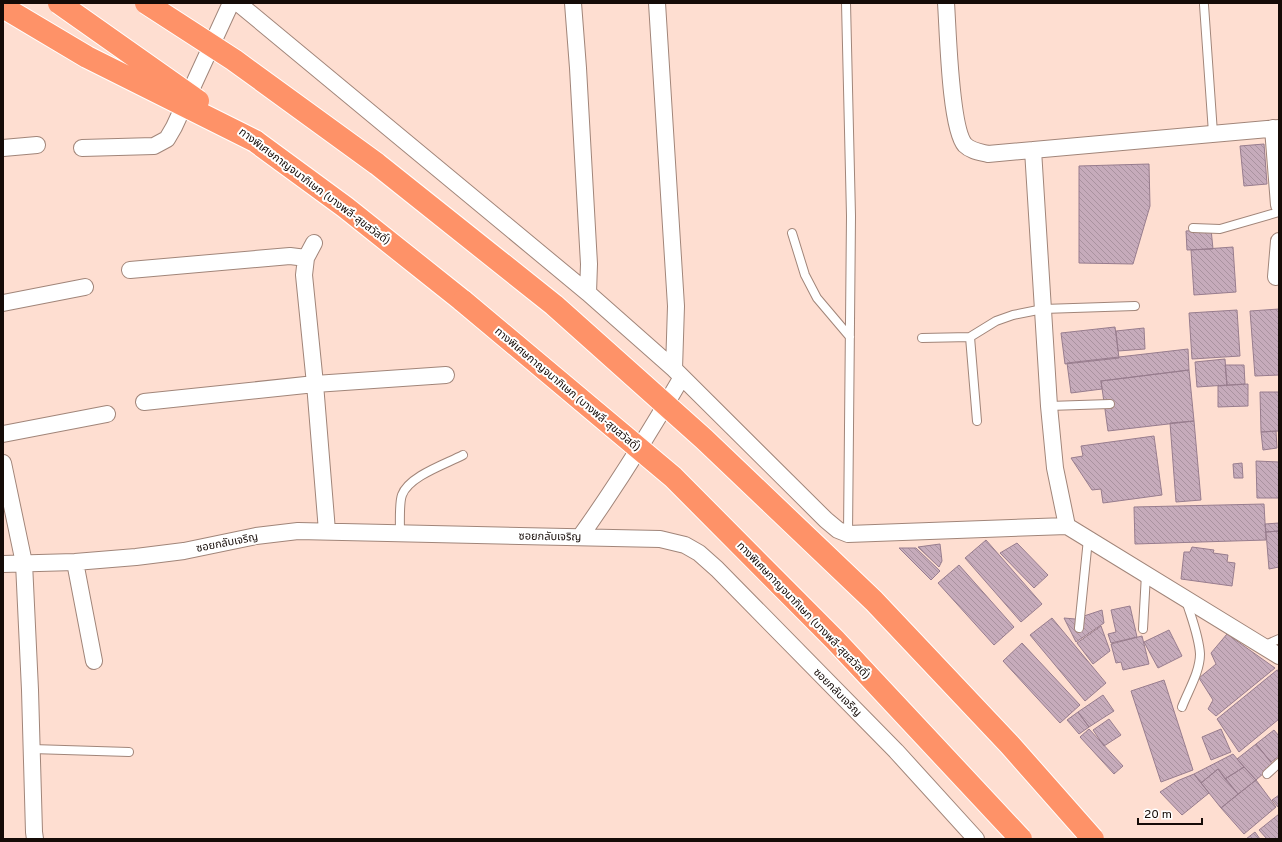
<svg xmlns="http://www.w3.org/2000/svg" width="1282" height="842" viewBox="0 0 1282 842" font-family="Overpass,'Noto Sans Thai',sans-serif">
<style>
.building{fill:url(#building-back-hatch);stroke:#987d8e}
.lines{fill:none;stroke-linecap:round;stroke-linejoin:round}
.lane-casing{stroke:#a18579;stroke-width:10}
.street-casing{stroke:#a18579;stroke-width:18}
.highway-casing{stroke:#fff;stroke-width:24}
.lane{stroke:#fff;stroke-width:8}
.street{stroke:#fff;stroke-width:16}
.highway{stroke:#fe9268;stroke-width:22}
.highway-bridge-casing{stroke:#fff;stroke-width:24;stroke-linecap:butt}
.highway-bridge{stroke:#fe9268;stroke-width:22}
.labels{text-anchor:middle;stroke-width:4;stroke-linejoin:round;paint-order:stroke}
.street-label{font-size:11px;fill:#150b07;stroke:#fff}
</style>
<defs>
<pattern id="building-back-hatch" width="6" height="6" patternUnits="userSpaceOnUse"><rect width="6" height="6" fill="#c6abbb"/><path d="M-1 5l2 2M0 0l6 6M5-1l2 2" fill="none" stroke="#a9929f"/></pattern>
</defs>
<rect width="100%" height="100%" fill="#feded1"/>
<path class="building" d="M1264,144L1267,184L1244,186L1240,146Z
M1149,164L1150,206L1133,264L1079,263V166Z
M1211,229L1213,249L1187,250L1186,231Z
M1233,247L1236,292L1194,295L1191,250Z
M1279,309V375L1255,376L1250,311Z
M1237,310L1240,356L1192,359L1189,313Z
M1115,327L1119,358L1065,364L1061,333Z
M1144,328L1145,349L1118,351L1116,331Z
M1188,349L1189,370L1101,381L1102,389L1071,393L1067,363Z
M1225,359L1227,385L1197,387L1195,362Z
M1225,365H1244L1245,384L1227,385Z
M1189,370L1194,421L1108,431L1101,381Z
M1248,384V406L1218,407V386Z
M1260,392H1279V431L1261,432Z
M1194,421L1201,500L1176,502L1170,423Z
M1276,431L1277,448L1263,450L1261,432Z
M1154,436L1162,495L1103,503L1101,489L1092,490L1071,458L1083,456L1081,446Z
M1256,461L1279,462V498H1257Z
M1242,463L1243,478H1234L1233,464Z
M1264,504L1266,540L1135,544L1134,507Z
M1279,523V531L1266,532L1265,524Z
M1279,531V567L1269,569L1266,532Z
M986,540L1042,604L1021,622L965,558Z
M1017,543L1048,575L1034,588L1000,553Z
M940,544L942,561L939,567L918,547Z
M1192,547L1214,550L1213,553L1228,555L1227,562L1235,563L1232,586L1181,579L1184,552H1190Z
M899,548H916L940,571L931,580Z
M959,565L1014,627L994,645L938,583Z
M1130,606L1137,637L1111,643L1108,634L1116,632L1111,610Z
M1102,610L1104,623L1076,642L1064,618L1075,619Z
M1052,618L1106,683L1085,701L1030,635Z
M1101,626L1110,651L1093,664L1077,643Z
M1169,630L1182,656L1158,668L1144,642Z
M1227,634L1275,668L1216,716L1208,709L1213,700L1199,678L1216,664L1211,653Z
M1142,636L1149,664L1123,670L1121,662L1116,663L1111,644Z
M1022,643L1080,705L1060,723L1003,661Z
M1277,670L1279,671V719L1239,752L1217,719Z
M1164,680L1193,770L1161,782L1131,691Z
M1103,695L1114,711L1089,727L1078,712Z
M1078,712L1089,727L1079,734L1067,720Z
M1109,719L1121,735L1104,746L1093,730Z
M1089,729L1123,766L1114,774L1080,737Z
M1221,729L1231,752L1211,760L1202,737Z
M1274,730L1279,736V756L1271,762L1256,744Z
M1256,744L1273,765L1256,780L1237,759Z
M1233,754L1244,767L1225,779L1218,769L1201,783L1194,774Z
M1244,767L1256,780L1238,794L1225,779Z
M1218,769L1238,794L1221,808L1201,783Z
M1194,774L1209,793L1182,815L1160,792L1177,781Z
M1256,780L1276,807L1244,834L1221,808Z
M1279,795V808L1272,800Z
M1279,814V839H1267L1259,830Z
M1255,832L1260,839H1246Z"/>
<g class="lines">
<defs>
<path id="lane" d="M846,3L851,216L848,534
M1204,5L1213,133
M1193,228L1220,229L1279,212
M792,233L805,275L817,298L850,337
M970,337L977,421
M922,338L970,337L996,321L1013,315L1043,309L1135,306
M1049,406L1110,404
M400,532C400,523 399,503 402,495C409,476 446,464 463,455
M1079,628L1088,539
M1143,629L1146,574
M1263,646L1279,639
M1182,707C1188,691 1200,672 1200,654C1199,636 1191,617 1186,600
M32,749L129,752
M1267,774L1279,763"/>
<path id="street" d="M238,3L588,293L674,369L826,520L838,530L848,534L1067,526L1055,468L1049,406L1033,150
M573,3L578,68L589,264L588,293
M657,3L676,306L674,369
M946,3C948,30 950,128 965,145C971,151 980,152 988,154L1279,128
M1273,128L1279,205
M3,148L37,145
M82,148L154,146L167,139L174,127L231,3
M314,243L306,258L304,275L315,384L327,531
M130,270L290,256L306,258
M1276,277L1279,241
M3,303L85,287
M144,402L315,384L446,375
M3,434L107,414
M3,463L24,563L30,690L34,832L35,839
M1067,526L1279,656
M580,537C617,485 650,432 682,377
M75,562L94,661
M3,564L75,562L136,557L184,551L256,536L298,531L660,539L685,545L699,553L717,569L896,751L976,839"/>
<path id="highway" d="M255,141L345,207L463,301"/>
</defs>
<use href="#lane" class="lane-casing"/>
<use href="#street" class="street-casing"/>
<use href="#highway" class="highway-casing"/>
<use href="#lane" class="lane"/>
<use href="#street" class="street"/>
<use href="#highway" class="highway"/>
<defs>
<path id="highway-bridge" d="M59,3L198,101
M146,3L234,60L377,164L554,305L704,439L874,601L1010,745L1093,839
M3,7L87,57L255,141
M463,301L673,477L835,640L1021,839"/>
</defs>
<use href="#highway-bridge" class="highway-bridge-casing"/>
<use href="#highway-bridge" class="highway-bridge"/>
</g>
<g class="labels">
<g class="street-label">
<text transform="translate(315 186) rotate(37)" y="4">ทางพิเศษกาญจนาภิเษก (บางพลี-สุขสวัสดิ์)</text>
<text transform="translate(568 389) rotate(40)" y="4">ทางพิเศษกาญจนาภิเษก (บางพลี-สุขสวัสดิ์)</text>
<text transform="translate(550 536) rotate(1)" y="4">ซอยกลับเจริญ</text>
<text transform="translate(227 542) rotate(-11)" y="4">ซอยกลับเจริญ</text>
<text transform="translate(804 610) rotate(46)" y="4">ทางพิเศษกาญจนาภิเษก (บางพลี-สุขสวัสดิ์)</text>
<text transform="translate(838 692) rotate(45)" y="4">ซอยกลับเจริญ</text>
</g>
</g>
<rect width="1282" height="842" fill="none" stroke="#150b07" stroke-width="8"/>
<path d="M1138 818v6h64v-6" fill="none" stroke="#150b07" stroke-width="2"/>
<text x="1144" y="818" font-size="12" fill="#150b07" stroke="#ffffff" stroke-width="3" paint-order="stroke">20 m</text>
</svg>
